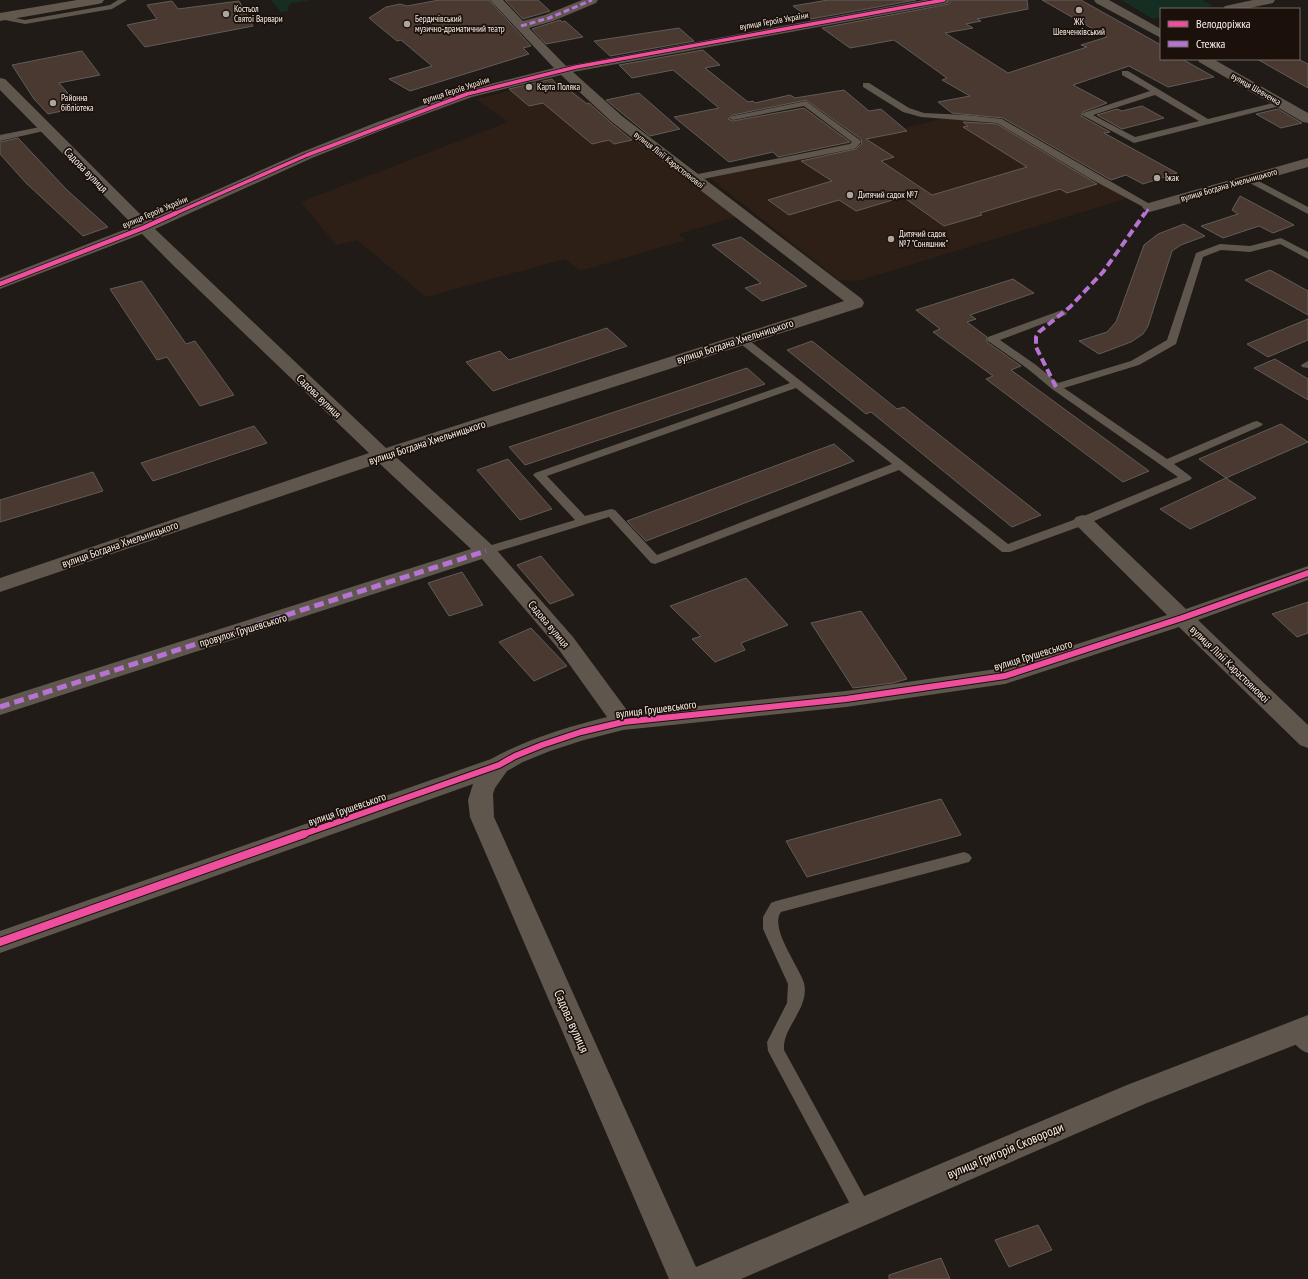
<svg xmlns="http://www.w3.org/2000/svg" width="1308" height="1279" viewBox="0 0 1308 1279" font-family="'PT Sans Narrow',sans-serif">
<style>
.built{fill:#2e1f16}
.education{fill:#2d1f15}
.green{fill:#152e21}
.building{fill:#4a3930;stroke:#615c59}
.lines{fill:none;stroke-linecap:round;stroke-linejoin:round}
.lane{fill:#5f564d;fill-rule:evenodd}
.street{fill:#5f564d;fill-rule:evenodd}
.secondary{fill:#62584e;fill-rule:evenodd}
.quiet-far2{stroke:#b673d3;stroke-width:3;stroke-dasharray:6 3;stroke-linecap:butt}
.quiet-far1{stroke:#b673d3;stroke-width:4;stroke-dasharray:8 4;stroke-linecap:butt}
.quiet{stroke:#b673d3;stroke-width:5;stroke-dasharray:10 5;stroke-linecap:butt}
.cycleway-far3-casing{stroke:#1b110a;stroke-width:5}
.cycleway-far2-casing{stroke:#1b110a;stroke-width:6}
.cycleway-far1-casing{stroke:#1b110a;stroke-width:8}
.cycleway-casing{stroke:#1b110a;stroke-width:10}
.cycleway-far3{stroke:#ef4d9e;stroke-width:3.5}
.cycleway-far2{stroke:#ef4d9e;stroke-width:4.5}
.cycleway-far1{stroke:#ef4d9e;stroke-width:6}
.cycleway{stroke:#ef4d9e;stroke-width:8}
.poi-dot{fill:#aca5a0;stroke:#1b110a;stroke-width:1.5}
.labels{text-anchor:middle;stroke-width:3.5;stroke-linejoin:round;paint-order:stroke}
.far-poi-label{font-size:9px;fill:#f7efea;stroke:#1b110a;text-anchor:start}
.far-street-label{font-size:9px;fill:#f7efea;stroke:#1b110a}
.street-label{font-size:11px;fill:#f7efea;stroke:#1b110a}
.near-street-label{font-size:13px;fill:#f7efea;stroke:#1b110a}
</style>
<rect width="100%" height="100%" fill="#201b17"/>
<path class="built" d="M559,79L736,217L678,234L686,240L580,271L565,259L426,297L357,240L336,245L301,202L508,122L476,99Z"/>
<path class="education" d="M948,117L996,122L1128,198L858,281L839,280L710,178Z"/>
<path class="green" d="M271,0H312L291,3L288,7L289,11L281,12Z
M1121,0H1202L1213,6L1198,9H1161V17L1153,19Z"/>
<path class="building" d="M439,0H489L531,46L523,48L529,54L410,91L389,79L432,66L401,40L397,41L369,18L386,7L400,4L407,6Z
M505,0H538L550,11L523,19Z
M828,0H916L811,19L793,6Z
M951,0H1027L1028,9L977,19L981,21L966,24L973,28L945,33L1008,73L1087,47L1081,45L1107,37L1042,0H1081L1161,45V59H1182L1214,77L1168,87L1129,66L1073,85L1107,103L1083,112L1081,116L1110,132L1104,133L1177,173L1143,184L1126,175L1111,180L1003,118L952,113L938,102L970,96L942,80L947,78L894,40L850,48L822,28L944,5L949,4Z
M172,1L178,9L239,1L253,26L145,47L127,25L157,19L147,5Z
M560,20L562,22L565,21L583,37L546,44L532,29Z
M679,28L694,41L610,56L594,41Z
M703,50L720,65L705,68L748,102L753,101L755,103L790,95L795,98L844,90L869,111L881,109L907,131L866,139L894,157L881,161L932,195L1027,167L963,127L968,126L963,122L997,124L1097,184L1067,193L1060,189L980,213L982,215L944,226L903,197L856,211L839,200L789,215L768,200L832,181L801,161L856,149L862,143L861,139L806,100L733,115L728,119L733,121L804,108L850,142L778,157L773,152L729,162L674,117L719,108L673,70L632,78L619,65Z
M82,51L100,75L59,83L80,107L48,114L34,99L12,65Z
M1257,59H1298L1308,64V88Z
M552,79L556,84L560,83L587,104L589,103L611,123L632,140L614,144L609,140L592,144L543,103L529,106L509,89Z
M639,93L680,129L650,136L606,100Z
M1142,106L1164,118L1122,129L1097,115L1117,109L1122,111Z
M1278,109L1302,123L1281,128L1256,114Z
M18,138L67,190L108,227L83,236L26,183L0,154V142Z
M1240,196L1259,206L1294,225L1273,233L1259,226L1223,238L1201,226L1238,214L1232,210Z
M1184,224L1205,236L1181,245L1172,251L1148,326L1143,334L1131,342L1099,354L1079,341L1107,332L1116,322L1144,245L1158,234Z
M741,237L807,286L762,301L745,288L761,283L712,245Z
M1270,270L1308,291V315L1245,280Z
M1013,279L1034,293L970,315L976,319L967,322L987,337V342L1021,366L1011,370L1149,471L1123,482L986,379L993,376L933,332L940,329L916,310Z
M142,281L186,344L195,341L234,395L200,406L167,357L157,360L110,289Z
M1308,319V340L1268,357L1247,344Z
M607,328L627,346L493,391L466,362L500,351L509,360Z
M812,341L897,409L904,407L1041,515L1012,527L871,412L866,414L787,350Z
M1275,359L1308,379V400L1254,368Z
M747,368L765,384L525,465L509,447Z
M1281,424L1308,442L1226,478L1199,459Z
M254,426L267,443L153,481L141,463Z
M834,444L854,461L646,541L627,521Z
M508,459L552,509L520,520L477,470Z
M93,472L103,491L0,522V500Z
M1226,478L1256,498L1190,529L1160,509Z
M541,556L574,595L550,604L517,565Z
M462,572L483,605L449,616L428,583Z
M746,578L788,625L741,643L745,650L715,662L692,639L701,636L670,606Z
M1308,602V633L1297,637L1272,614Z
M861,611L907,679L893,683L853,688L811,623Z
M531,628L567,666L534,681L499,642Z
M941,799L961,835L807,877L786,841Z
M1038,1225L1052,1250L1009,1267L995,1240Z
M941,1258L950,1279H889V1275Z"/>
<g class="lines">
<path class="lane" d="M118,0H127L112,9L25,24L0,19V15L25,20L110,5Z
M1122,71H1128L1208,119L1281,101L1285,103L1284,105L1134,143L1082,115L1083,113L1150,91L1122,75ZM1155,95L1199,121L1135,137L1093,115Z
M863,83H869L909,108L924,113L966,115L1002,119L1155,207L1150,210L1147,209L1089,178L997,123L921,117L903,112L863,87Z
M806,101L860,140L861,142L856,148L853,149L693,181L689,178L693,175L850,144L852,142L804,106L733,120L729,118L733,116Z
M45,126L49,128L48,130L0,141V135Z
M1249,176L1308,207V214L1246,181L1245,179L1246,177Z
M1281,238L1308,252V259L1280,244L1250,252L1221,250L1203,257L1176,344L1139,365L1064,388L1167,459L1253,422L1257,421L1263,424L1261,426L1174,464L1190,476L1192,478L1190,480L1087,524L1010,552H1002L899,470L655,564L651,563L609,517L486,555L482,554L480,551L482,548L575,520L535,477L533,475L535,473L790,383L737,341L736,339L737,337H745L1008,544L1079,518L1178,477L1052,389L1028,369L988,341L987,339L988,337L1062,310L1067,313L1066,315L1000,340L1036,365L1058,383L1131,361L1167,340L1196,253L1220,244L1250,246ZM796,388L892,464L657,555L615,510L611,509L585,516L547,476Z
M1308,361V368L1302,367L1301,365Z
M964,852L969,854L972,858L969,862L781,912C769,928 799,966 804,983C810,1009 782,1027 784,1050L869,1205L872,1211L869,1217L863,1220L857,1217L768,1051L767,1042L787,1003L788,984L763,929V917L771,903L776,901Z
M1296,1026L1302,1028L1308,1034V1053C1299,1050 1292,1042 1288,1033L1290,1028Z"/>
<path class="street" d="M490,0H503L523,21L545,15L582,0H598L596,3L553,21L529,28L566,66L924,0H950L948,3L944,4L573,72L622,116L862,299L864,303L862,307L396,457L493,546L573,637L629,713L846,691L1003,668L1167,615L1076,525L1073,521L1076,517L1083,515L1090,517L1186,609L1308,566V580L1198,620L1308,725V748L1300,745L1179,627L1005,684L846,707L623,730L584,740L550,751L523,762L507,771L495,788L493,794L494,817L696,1267L1127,1085L1308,1015V1040L1147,1103L741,1279H669L470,817L468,800L473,784L0,953V931L491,759C527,739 567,727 607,717L557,647L482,559L0,715V699L471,549L379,463L0,592V578L369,453L177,269L142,234L0,289V278L134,226L0,90V78L5,79L147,221L302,152L375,123L462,91L554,68ZM561,75L612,122L844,301L386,448L155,229L312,158L385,129L472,97Z
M1094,0H1109L1161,29V38L1096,3Z
M1253,0H1275L1273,3L1245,9H1223L1225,6Z
M1198,59H1213L1308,113V123L1303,122L1199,62Z
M1308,158V167L1150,212L1145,210L1142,207L1145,204Z"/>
<path class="secondary" d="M77,0H104L102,3L98,4L0,21V13Z"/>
<path class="quiet-far2" d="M521,26L549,18L592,0
M1145,214L1150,207"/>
<path class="quiet-far1" d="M1056,387L1036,347V337L1039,332L1070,307L1103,272L1145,213"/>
<path class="quiet" d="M0,707L486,551"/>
<defs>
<path id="cycleway-far3" d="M174,214L307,155L467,94L576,67L944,0"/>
<path id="cycleway-far2" d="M0,284L143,228L176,213"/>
<path id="cycleway-far1" d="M301,835L499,765L515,756L542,745L581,732L623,722L846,699L1005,676L1182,618L1308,573"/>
<path id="cycleway" d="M0,942L304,834"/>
</defs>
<use href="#cycleway-far3" class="cycleway-far3-casing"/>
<use href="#cycleway-far2" class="cycleway-far2-casing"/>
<use href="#cycleway-far1" class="cycleway-far1-casing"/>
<use href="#cycleway" class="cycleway-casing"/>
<use href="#cycleway-far3" class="cycleway-far3"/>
<use href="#cycleway-far2" class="cycleway-far2"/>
<use href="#cycleway-far1" class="cycleway-far1"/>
<use href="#cycleway" class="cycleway"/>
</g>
<g class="poi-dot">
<circle cx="1079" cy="10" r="4"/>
<circle cx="226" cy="14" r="4"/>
<circle cx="407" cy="24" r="4"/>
<circle cx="529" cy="87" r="4"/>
<circle cx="53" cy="103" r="4"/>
<circle cx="1157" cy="178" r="4"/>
<circle cx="850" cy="195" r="4"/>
<circle cx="891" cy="239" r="4"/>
</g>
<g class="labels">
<g class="far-poi-label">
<text x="234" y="12">Костьол<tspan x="234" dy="10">Святої Варвари</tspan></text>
<text x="415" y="22">Бердичівський<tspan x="415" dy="10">музично-драматичний театр</tspan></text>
<text x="1079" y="25" text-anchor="middle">ЖК<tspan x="1079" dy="10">Шевченківський</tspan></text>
<text x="537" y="90">Карта Поляка</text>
<text x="61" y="101">Районна<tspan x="61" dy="10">бібліотека</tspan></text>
<text x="1165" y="181">Їжак</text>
<text x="858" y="198">Дитячий садок №7</text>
<text x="899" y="237">Дитячий садок<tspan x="899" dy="10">№7 "Соняшник"</tspan></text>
</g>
<g class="far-street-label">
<text transform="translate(774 21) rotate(-10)" y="3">вулиця Героїв України</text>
<text transform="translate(1256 89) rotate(30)" y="3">вулиця Шевченка</text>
<text transform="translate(456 90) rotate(-18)" y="3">вулиця Героїв України</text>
<text transform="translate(669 160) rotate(38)" y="3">вулиця Лілії Карастоянової</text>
<text transform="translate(1229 185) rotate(-16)" y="3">вулиця Богдана Хмельницького</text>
<text transform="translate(155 212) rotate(-23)" y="3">вулиця Героїв України</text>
</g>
<g class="street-label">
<text transform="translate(86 170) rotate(46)" y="4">Садова вулиця</text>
<text transform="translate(735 341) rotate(-18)" y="4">вулиця Богдана Хмельницького</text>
<text transform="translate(319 396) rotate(44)" y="4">Садова вулиця</text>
<text transform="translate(427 442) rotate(-18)" y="4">вулиця Богдана Хмельницького</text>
<text transform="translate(120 544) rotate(-19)" y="4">вулиця Богдана Хмельницького</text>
<text transform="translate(549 624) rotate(50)" y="4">Садова вулиця</text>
<text transform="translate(243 630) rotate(-17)" y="4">провулок Грушевського</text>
<text transform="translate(1033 655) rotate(-17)" y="4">вулиця Грушевського</text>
<text transform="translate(1230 664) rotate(44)" y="4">вулиця Лілії Карастоянової</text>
<text transform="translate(656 709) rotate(-7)" y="4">вулиця Грушевського</text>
<text transform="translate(347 809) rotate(-19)" y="4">вулиця Грушевського</text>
</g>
<g class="near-street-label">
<text transform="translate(572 1021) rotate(66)" y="5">Садова вулиця</text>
<text transform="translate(1005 1150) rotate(-23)" y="5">вулиця Григорія Сковороди</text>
</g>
</g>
<rect x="1160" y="8" width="140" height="52" fill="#1b110a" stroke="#736a64"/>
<rect x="1168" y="21" width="20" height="6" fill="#ef4d9e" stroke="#736a64"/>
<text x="1196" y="28" font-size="12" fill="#f7efea">Велодоріжка</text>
<rect x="1168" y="41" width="20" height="6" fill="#b673d3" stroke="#736a64"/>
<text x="1196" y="48" font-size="12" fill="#f7efea">Стежка</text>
</svg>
